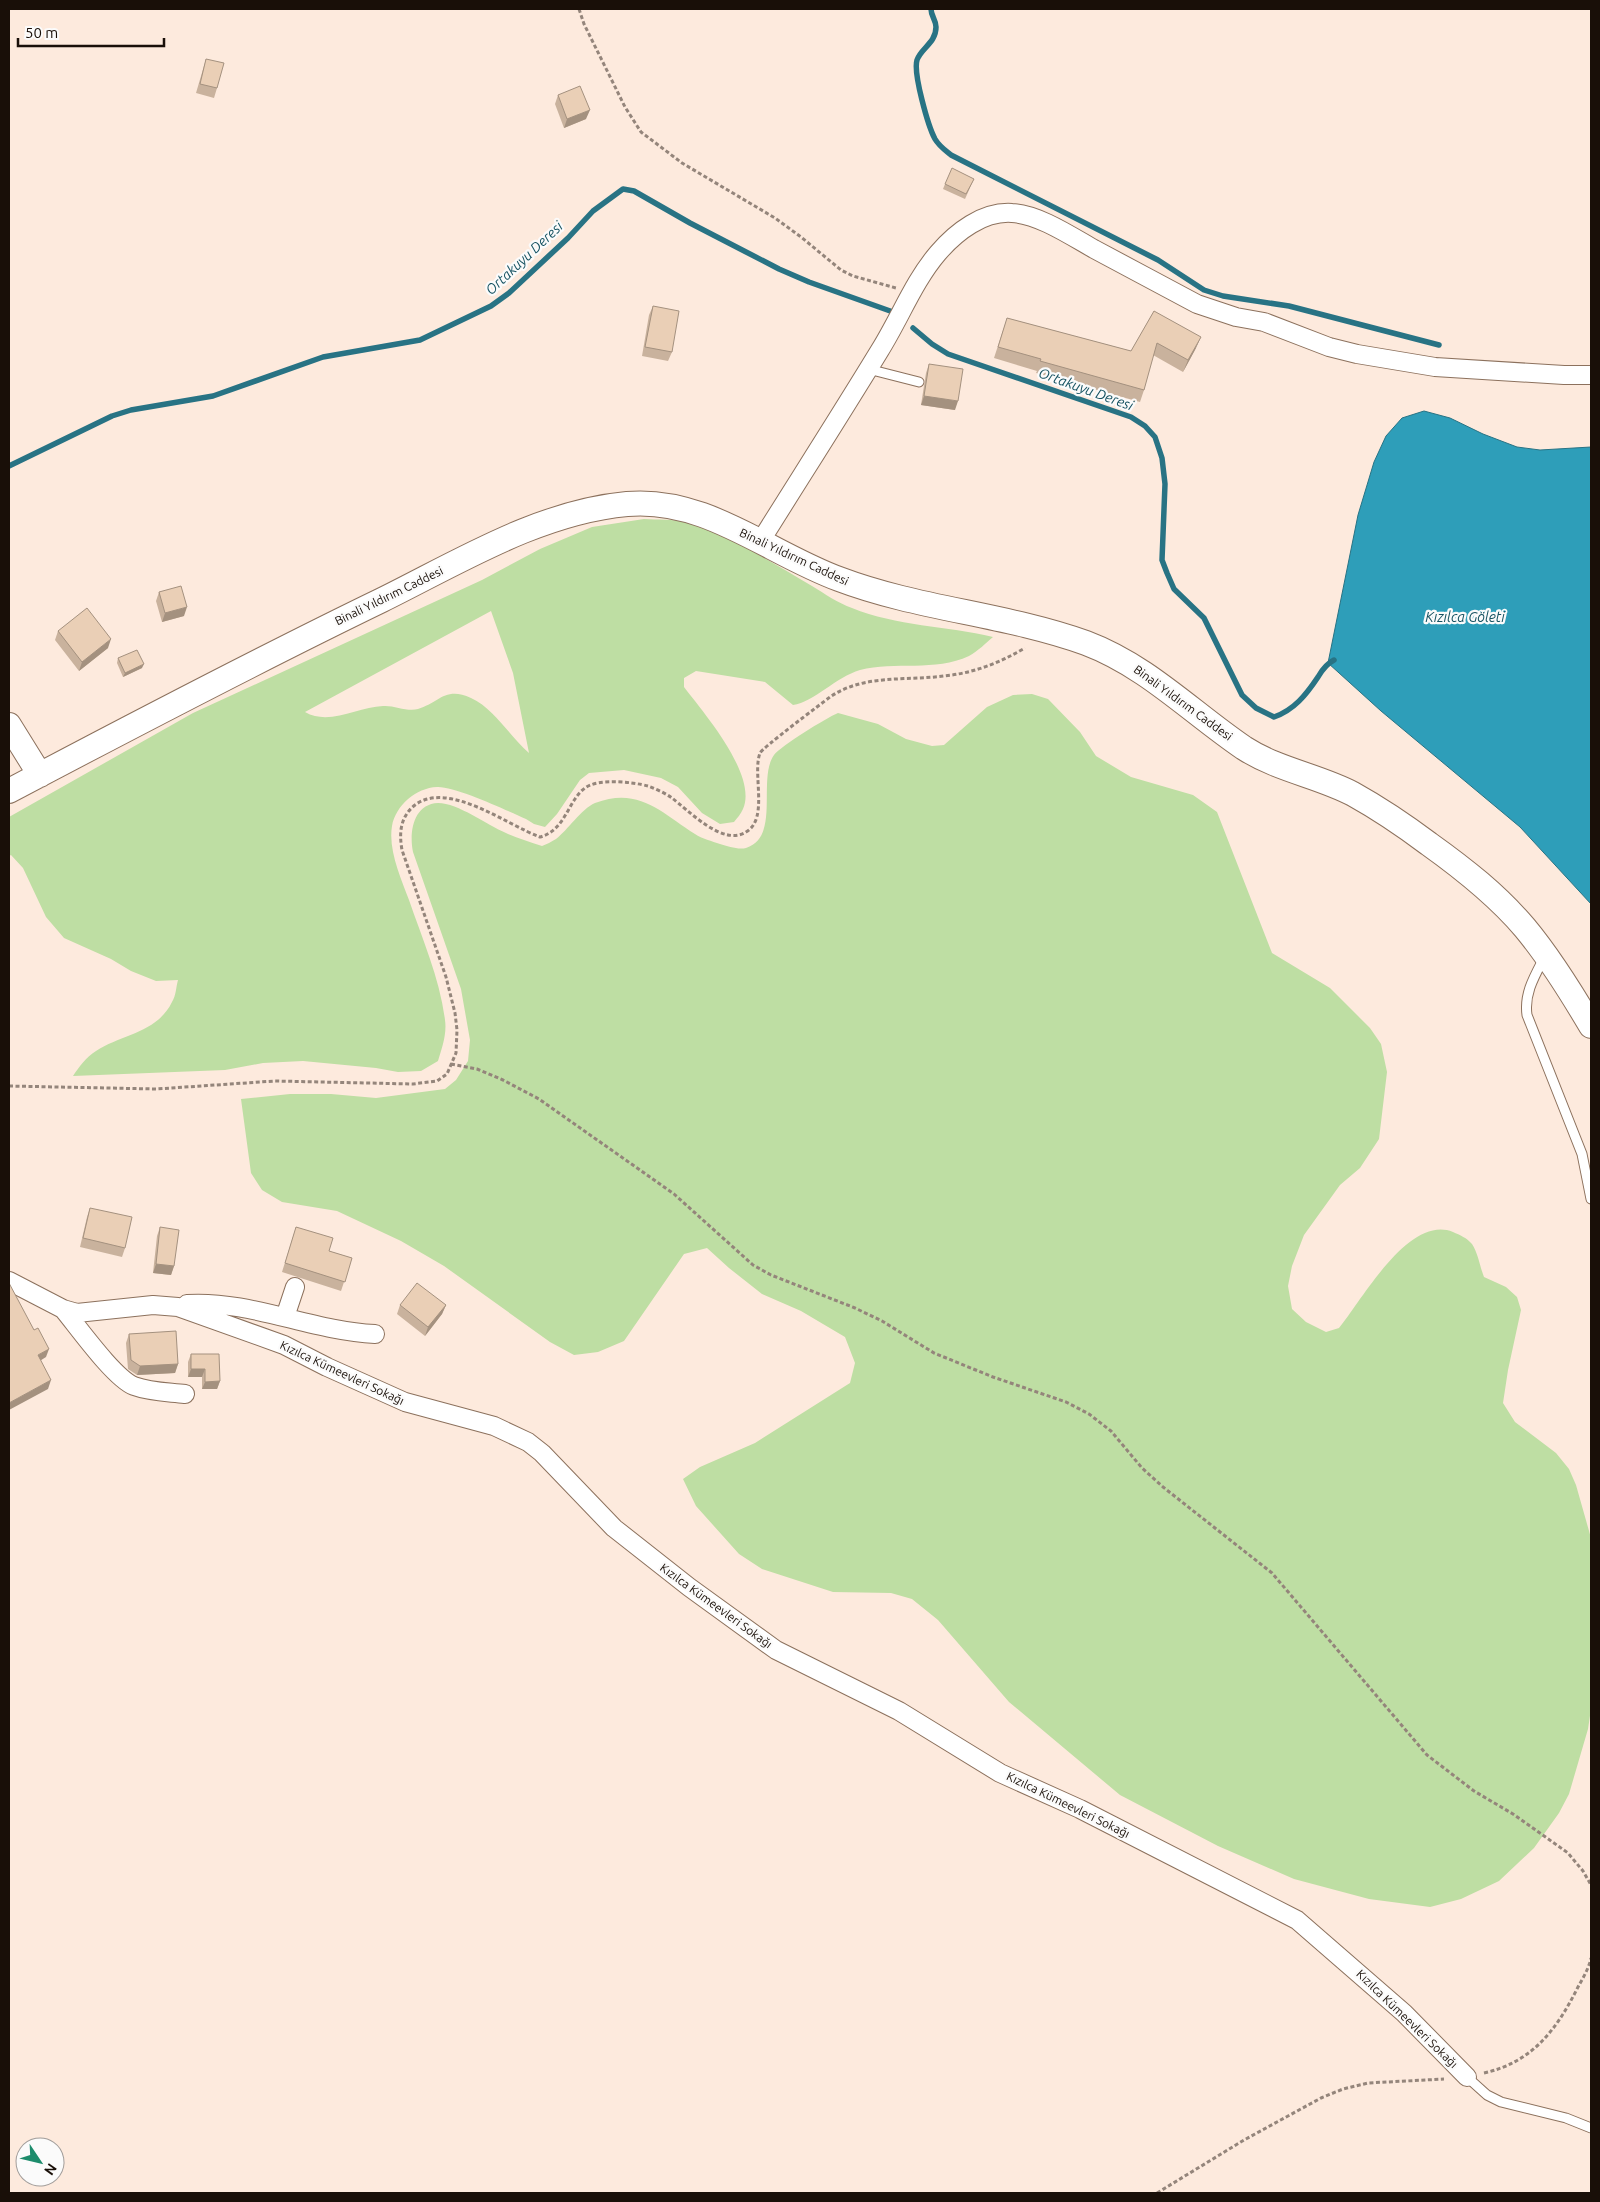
<svg xmlns="http://www.w3.org/2000/svg" width="1600" height="2202" viewBox="0 0 1600 2202" font-family="Ubuntu,sans-serif">
<style>
.green{fill:#bedea3;fill-rule:evenodd}
.water{fill:#2e9eb9;stroke:#287384}
.lines{fill:none;stroke-linecap:round;stroke-linejoin:round}
.stream{stroke:#287384;stroke-width:5.5}
.lane-casing{stroke:#8c715d;stroke-width:11}
.street-casing{stroke:#8c715d;stroke-width:20}
.secondary-casing{stroke:#8c715d;stroke-width:26}
.path{stroke:#94857b;stroke-width:3;stroke-dasharray:4 2.5;stroke-linecap:butt}
.lane{stroke:#fff;stroke-width:9}
.street{stroke:#fff;stroke-width:18}
.secondary{stroke:#fff;stroke-width:24}
.wall{fill:#c9b29d}
.shaded-wall{fill:#a4917f}
.building{fill:#eacfb6;stroke:#a4917f}
.labels{text-anchor:middle;stroke-width:4.5;stroke-linejoin:round;paint-order:stroke}
.street-label{font-size:12px;fill:#190f08;stroke:#fbfbfb}
.water-label{font-size:14px;font-style:italic;fill:#165261;stroke:#fbfbfb}
</style>
<rect width="100%" height="100%" fill="#fdeadd"/>
<path class="green" d="M644,519C658,520 673,519 686,522C731,535 772,563 812,586C825,594 838,603 852,608C896,626 947,626 993,637C986,643 978,651 969,656C935,672 895,661 860,670C836,677 814,702 793,705L765,682L696,671L684,678V687C703,712 758,775 743,809C741,814 737,818 734,822L720,824L702,813L678,787L661,778L624,770L589,773L580,780L557,814L545,827L534,824L526,819C508,811 455,786 437,787C416,788 396,805 392,826C388,850 401,878 409,900C422,938 440,979 445,1020C447,1034 442,1048 438,1061L421,1071L398,1072L376,1068L303,1061L263,1063L225,1070L73,1076C79,1067 86,1057 96,1051C122,1034 157,1033 172,1002C176,996 176,987 178,980L156,981L131,971L111,959L64,938L46,917L23,868L11,855L9,856V817L193,713L482,580L540,549L592,527ZM491,611L513,673L529,753C510,737 495,709 471,698C445,686 439,703 418,709C407,712 394,705 383,706C358,707 329,726 305,712Z
M1032,694L1048,699L1080,732L1096,756L1131,777L1193,795L1217,812L1272,953L1330,988L1370,1028L1381,1044L1387,1072L1379,1139L1360,1168L1340,1185L1304,1235L1292,1266L1288,1286L1292,1309L1306,1322L1326,1332L1339,1328C1362,1300 1409,1214 1453,1232C1460,1235 1467,1238 1472,1244C1478,1253 1480,1267 1484,1277L1506,1287L1517,1297L1521,1310L1508,1370L1503,1403L1515,1422L1556,1453L1569,1469L1576,1485L1591,1538V1709L1588,1729L1569,1794L1559,1813L1534,1848L1499,1881L1461,1899L1430,1907L1369,1899L1294,1879L1218,1846L1120,1795L1009,1702L938,1620L912,1599L891,1593L833,1592L762,1569L739,1554L696,1506L683,1479L700,1467L755,1443L850,1383L855,1363L845,1337L801,1311L762,1294L729,1268L707,1248L684,1254L624,1341L598,1352L574,1355L550,1342L444,1266L401,1241L337,1211L282,1202L262,1190L251,1173L241,1099L290,1094H331L376,1098L445,1089L456,1080L468,1061L470,1040L461,989L413,852C409,833 413,804 438,803C458,803 487,825 506,833C517,838 530,842 542,846C547,844 551,842 556,839C568,830 581,809 595,803C639,786 662,813 695,834C702,839 712,841 720,844C728,846 738,850 746,848C781,837 757,779 774,755C781,746 826,718 838,713L878,724L906,739L932,746L944,745L987,707L1013,695Z"/>
<path class="water" d="M1424,411L1450,418L1483,434L1517,447L1540,450L1591,447V904L1520,827L1381,711L1328,663L1358,515L1374,462L1386,436L1402,418Z"/>
<g class="lines">
<path class="stream" d="M931,9C931,16 936,20 936,27C936,43 921,48 917,60C913,73 928,126 935,139C939,146 945,150 951,155L1158,260L1204,290L1223,296L1289,306L1439,345
M913,328L932,344L948,354L1131,417L1145,426L1155,437L1162,458L1165,484L1162,560L1167,573L1174,589L1204,618L1242,695L1256,708L1274,717C1294,710 1306,695 1318,677C1322,670 1326,664 1334,660
M9,466L112,416L131,410L213,396L323,357L420,340L491,306L509,293L568,238L593,211L623,189L634,191L690,223L779,269L809,282L893,312"/>
<defs>
<path id="lane" d="M868,369L919,382
M1544,958C1534,977 1524,994 1527,1015L1582,1154L1591,1199
M1467,2077L1487,2095L1501,2102L1566,2118L1591,2128"/>
<path id="street" d="M760,542C800,478 841,414 880,350C900,318 914,281 938,253C956,232 983,211 1012,213C1038,214 1071,236 1094,249C1128,267 1163,286 1197,304L1236,317L1264,322L1329,347L1357,354L1435,367L1564,375H1591
M9,1281L63,1309L77,1313L153,1305L178,1307L284,1345L327,1367L405,1402L494,1426L528,1442L542,1453L614,1528L689,1587L776,1650L899,1711L1000,1773L1080,1809L1297,1920L1404,2013L1467,2077
M187,1304C251,1300 311,1331 375,1334
M63,1309C78,1327 114,1378 134,1386C150,1392 169,1392 185,1394
M285,1317L295,1287"/>
<path id="secondary" d="M9,725L40,775
M9,791C132,726 256,661 382,600C459,562 539,512 627,504C706,497 768,553 839,579C918,609 1005,614 1086,643C1147,666 1191,712 1244,748C1278,770 1319,776 1353,794C1380,809 1405,826 1429,844C1464,869 1497,895 1525,928C1550,958 1571,992 1591,1026"/>
</defs>
<use href="#lane" class="lane-casing"/>
<use href="#street" class="street-casing"/>
<use href="#secondary" class="secondary-casing"/>
<path class="path" d="M579,9L584,24L625,107L641,132L682,163L775,218L801,237L841,270L853,276L896,288
M451,1064L477,1069L503,1080L539,1099L674,1194L753,1265L771,1275L855,1308L882,1321L934,1353L993,1377L1066,1402L1089,1414L1111,1431L1142,1468L1163,1487L1272,1573L1427,1755L1474,1791L1513,1814L1568,1853L1583,1871L1591,1885
M9,1086L156,1089L275,1081L413,1084L437,1081L447,1074L456,1053L457,1030L455,1013L446,977L402,850C399,833 400,817 415,805C448,780 507,825 540,837C566,830 568,800 585,788C598,778 633,782 648,786C656,789 665,793 672,798C688,810 723,847 746,832C769,819 752,774 760,753C762,748 821,704 830,697C863,674 906,681 944,676C974,673 999,663 1025,648
M1484,2073C1533,2062 1557,2029 1578,1987C1583,1978 1589,1968 1591,1958
M1157,2193L1244,2140L1321,2098L1343,2089L1368,2083L1444,2079"/>
<use href="#lane" class="lane"/>
<use href="#street" class="street"/>
<use href="#secondary" class="secondary"/>
</g>
<path class="wall" d="M206,59L217,88L214,98L196,93Z
M558,95L586,119L564,128L555,104Z
M974,179L965,199L943,189L945,184Z
M653,306L672,352L668,361L642,356L649,315Z
M1154,311L1196,348L1183,372L1153,355L1144,390L1140,402L1036,373L1037,371L994,358L1007,318L1131,351Z
M929,364L955,410L921,405L926,373Z
M159,592L184,616L162,622L156,601Z
M58,631L108,648L79,671L55,640Z
M118,658L142,668L123,677L117,663Z
M90,1208L125,1248L122,1257L80,1247L87,1217Z
M160,1227L174,1266L171,1275L153,1273L157,1236Z
M296,1227L329,1251L352,1258L341,1291L282,1272Z
M400,1305H446L442,1314L425,1336L397,1314Z
M129,1334L178,1364L175,1373L137,1375L128,1369L126,1343Z
M191,1354L220,1381L217,1389H202V1377H188V1362Z"/>
<path class="shaded-wall" d="M590,110L586,119L564,128L567,119Z
M1201,337L1196,348L1183,372L1188,360Z
M924,396L958,401L955,410L921,405Z
M187,607L184,616L162,622L165,613Z
M111,639L108,648L79,671L82,662Z
M144,664L142,668L123,677L125,673Z
M156,1264L174,1266L171,1275L153,1273Z
M446,1305L442,1314L425,1336L428,1327Z
M49,1349L46,1357L35,1364L38,1355Z
M178,1364L175,1373L137,1375L140,1366Z
M191,1369H205L202,1377H188Z
M51,1380L48,1389L9,1410V1403Z
M220,1381L217,1389H202L205,1382Z"/>
<path class="building" d="M206,59L224,63L217,88L200,84Z
M580,86L590,110L567,119L558,95Z
M952,168L974,179L966,194L945,184Z
M653,306L679,311L672,352L645,347Z
M1154,311L1201,337L1188,360L1157,343L1144,390L1040,361L1041,359L998,347L1007,318L1131,351Z
M929,364L963,369L958,401L924,396Z
M181,586L187,607L165,613L159,592Z
M87,608L111,639L82,662L58,631Z
M137,650L144,664L125,673L118,658Z
M90,1208L132,1217L125,1248L83,1238Z
M160,1227L179,1230L174,1266L156,1264Z
M296,1227L333,1238L329,1251L352,1258L345,1282L285,1263Z
M9,1283L34,1330L38,1328L49,1349L38,1355L51,1380L9,1403Z
M417,1283L446,1305L428,1327L400,1305Z
M176,1331L178,1364L140,1366L131,1360L129,1334Z
M191,1354H219L220,1381L205,1382V1369H191Z"/>
<g class="labels">
<g class="street-label">
<text transform="translate(794 557) rotate(25)" y="4">Binali Yıldırım Caddesi</text>
<text transform="translate(389 596) rotate(-26)" y="4">Binali Yıldırım Caddesi</text>
<text transform="translate(1183 703) rotate(36)" y="4">Binali Yıldırım Caddesi</text>
<text transform="translate(342 1373) rotate(25)" y="4">Kızılca Kümeevleri Sokağı</text>
<text transform="translate(716 1606) rotate(36)" y="4">Kızılca Kümeevleri Sokağı</text>
<text transform="translate(1068 1805) rotate(26)" y="4">Kızılca Kümeevleri Sokağı</text>
<text transform="translate(1407 2019) rotate(44)" y="4">Kızılca Kümeevleri Sokağı</text>
</g>
<g class="water-label">
<text transform="translate(524 258) rotate(-43)" y="5">Ortakuyu Deresi</text>
<text transform="translate(1086 389) rotate(20)" y="5">Ortakuyu Deresi</text>
<text x="1465" y="622">Kızılca Göleti</text>
</g>
</g>
<rect width="1600" height="2202" fill="none" stroke="#190f08" stroke-width="20"/>
<g transform="translate(40 2162) rotate(125)"><circle r="24" fill="#fbfbfb" stroke="#a19d9a"/>
<path d="M0-4L9 19L0 12L-9 19Z" fill="#1d8c6c"/>
<text y="-8" font-size="14" font-weight="bold" text-anchor="middle" fill="#190f08">N</text>
</g>
<path d="M18 38v8h146v-8" fill="none" stroke="#190f08" stroke-width="2.5"/>
<text x="25" y="38" font-size="15" fill="#190f08" stroke="#fbfbfb" stroke-width="4" paint-order="stroke">50 m</text>
</svg>
